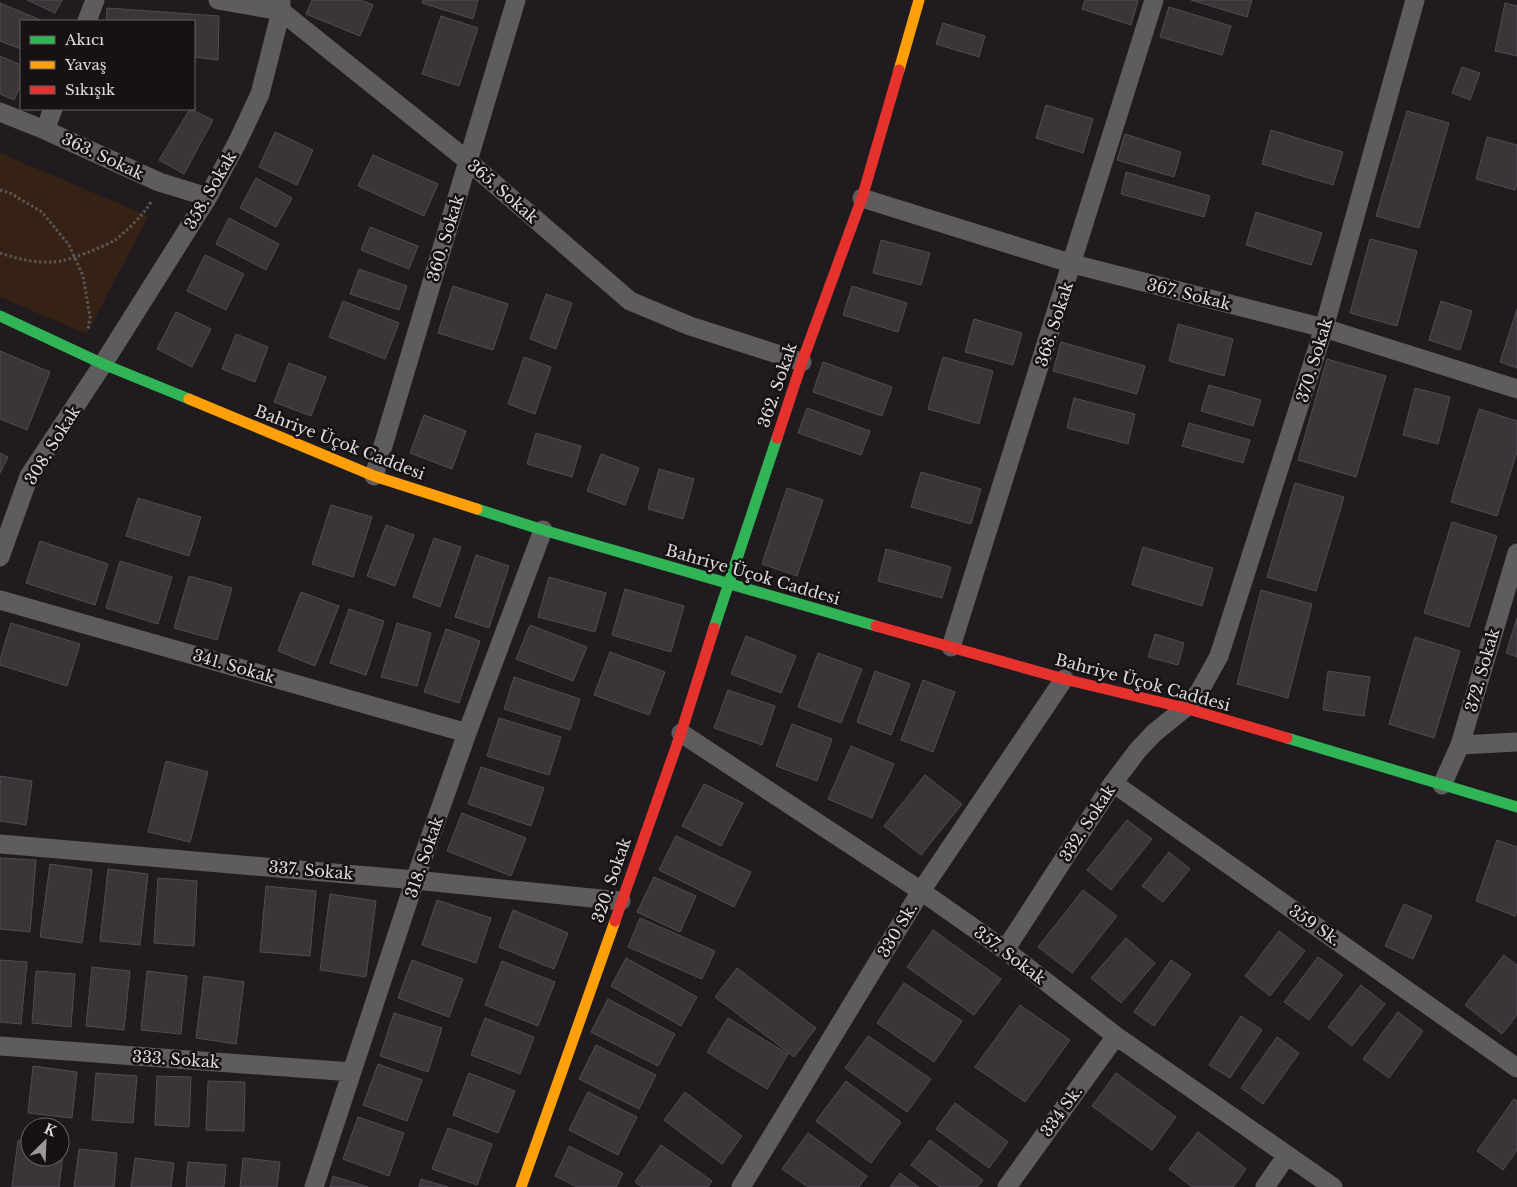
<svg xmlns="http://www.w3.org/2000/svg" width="1517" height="1187" viewBox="0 0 1517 1187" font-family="'Libre Baskerville',serif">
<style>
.green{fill:#362214}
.building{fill:#3b353a;stroke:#504c50}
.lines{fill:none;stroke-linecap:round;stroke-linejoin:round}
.path{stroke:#585657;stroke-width:3;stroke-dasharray:2.5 2.5;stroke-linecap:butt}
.street{stroke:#5f5c5d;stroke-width:19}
.fast{stroke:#30b455;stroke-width:11}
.slow{stroke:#ff9f0a;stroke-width:11}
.jam{stroke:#e5322d;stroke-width:11}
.labels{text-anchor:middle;stroke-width:5;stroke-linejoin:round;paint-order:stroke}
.street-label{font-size:16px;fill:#dedadc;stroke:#171114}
</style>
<rect width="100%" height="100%" fill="#201b1e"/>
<path class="green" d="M0,153L148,216L87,334L0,297Z"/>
<path class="building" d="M27,0H62L55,13Z
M312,0H361L373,5L360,36L306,14Z
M423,0H478L473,19L422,3Z
M1085,0H1136L1138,1L1131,25L1082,9Z
M1191,0H1252L1247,17Z
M0,3L43,21H21V49L0,41Z
M1505,3L1517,6V56L1495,51Z
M1169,7L1231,26L1222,55L1160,37Z
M107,8L219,16L218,60L194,57V21H106Z
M441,16L478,28L459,86L422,74Z
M943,23L985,36L979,57L936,44Z
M0,56L21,65V84L14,100L0,94Z
M1462,67L1480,73L1470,100L1452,93Z
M1046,105L1093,119L1083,153L1036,138Z
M190,109L213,120L184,174L159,160Z
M1407,111L1449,123L1419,228L1376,216Z
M1271,130L1343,152L1333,185L1262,164Z
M275,132L313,150L297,185L259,167Z
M1125,134L1181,152L1174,177L1117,160Z
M1487,137L1517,145V184L1515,190L1476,179Z
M373,155L438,184L424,216L358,186Z
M1126,172L1210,196L1204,217L1121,194Z
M256,178L292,198L276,227L240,208Z
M1256,212L1322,233L1311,265L1246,245Z
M229,218L279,244L266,270L216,244Z
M370,227L418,246L409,269L361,250Z
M1370,239L1417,251L1397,326L1350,313Z
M881,240L930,253L921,285L873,273Z
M205,255L244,274L226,310L187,291Z
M359,269L407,286L399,310L350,294Z
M453,286L508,304L493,350L438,333Z
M852,286L907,303L898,332L843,315Z
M546,294L572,303L556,349L530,339Z
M343,301L399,323L385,359L329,337Z
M1441,301L1472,311L1460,350L1429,340Z
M1517,309V368L1500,362Z
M176,312L211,329L192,367L157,349Z
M974,319L1022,333L1013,365L965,352Z
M1178,324L1233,339L1224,376L1169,361Z
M236,334L268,347L255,382L222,369Z
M1061,342L1145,366L1137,394L1053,371Z
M0,351L50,372L27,430L0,419Z
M524,357L551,367L535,414L508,404Z
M943,357L993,371L979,424L928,409Z
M1327,359L1386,376L1356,477L1298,460Z
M823,362L892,387L882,416L813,392Z
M289,363L326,377L311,416L274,402Z
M1209,385L1261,400L1253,426L1201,411Z
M1415,388L1450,397L1438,444L1403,435Z
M1074,398L1135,414L1128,444L1067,428Z
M807,408L870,431L861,455L798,433Z
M1479,409L1517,421V452L1497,516L1451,502Z
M424,415L466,431L452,469L410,453Z
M1189,423L1250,440L1243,463L1182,446Z
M536,433L581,446L572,477L527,464Z
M0,453L8,457L0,473Z
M601,454L639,468L625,505L587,491Z
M659,469L694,479L683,519L648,509Z
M921,472L981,489L971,524L911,507Z
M1295,483L1344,497L1316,591L1267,577Z
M787,488L823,500L797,576L762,564Z
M138,498L201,517L189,556L126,536Z
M331,505L372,517L353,577L312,564Z
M1452,522L1497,536L1469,627L1424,613Z
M386,525L414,535L395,586L367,576Z
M434,538L461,547L440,607L413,597Z
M40,541L108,564L95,605L26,583Z
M1143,547L1213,568L1202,606L1132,585Z
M886,549L951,567L942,598L878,581Z
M476,555L509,566L489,628L455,617Z
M120,561L172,577L158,624L106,608Z
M189,576L232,588L217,640L174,628Z
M549,577L606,593L595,632L538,617Z
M625,589L684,606L671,652L612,635Z
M1261,590L1312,604L1288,698L1237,684Z
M301,592L339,606L315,666L278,651Z
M349,609L384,621L366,675L330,663Z
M1517,618V657L1506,653Z
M11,623L80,644L67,686L0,665V659Z
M397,623L431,633L417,686L381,677Z
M530,625L587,647L573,681L516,659Z
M446,629L480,641L459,703L424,692Z
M1155,634L1184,643L1178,665L1148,657Z
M746,636L796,656L781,693L731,674Z
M1415,637L1460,651L1434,738L1389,724Z
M610,652L665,672L649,715L594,695Z
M818,653L862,669L841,723L798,707Z
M875,671L910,684L891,735L857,722Z
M1328,671L1370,677L1364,716L1323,710Z
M514,677L580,699L570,730L504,709Z
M923,680L955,692L933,752L901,740Z
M728,690L775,706L762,745L714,728Z
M499,718L561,737L549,775L487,756Z
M792,724L832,739L817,781L776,766Z
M851,746L894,764L872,818L828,799Z
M166,761L208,772L190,842L148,832Z
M481,767L544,788L531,826L468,804Z
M925,775L962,804L921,855L884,826Z
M0,776L32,781L26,825L0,821Z
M704,784L743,803L721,846L682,826Z
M462,813L526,838L511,876L447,851Z
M1127,820L1152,839L1111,890L1087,870Z
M676,836L751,872L734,907L659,870Z
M1497,840L1517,847V911L1515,916L1476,901Z
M1169,852L1190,869L1163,902L1142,886Z
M0,858L36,860L30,932L0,929Z
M50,864L92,870L82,943L40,937Z
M108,869L148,874L140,945L100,941Z
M654,877L696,896L680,932L637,912Z
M158,878L197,881L194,946L154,943Z
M266,886L316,891L310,956L260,952Z
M1083,890L1117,916L1072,973L1038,947Z
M330,894L376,901L366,977L320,970Z
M437,900L491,918L476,963L422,945Z
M1404,904L1432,916L1413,959L1385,946Z
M513,910L568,933L554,969L499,947Z
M640,918L715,951L702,979L628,947Z
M933,930L1001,979L974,1015L907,967Z
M1279,931L1305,951L1270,996L1245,976Z
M1126,938L1155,963L1121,1003L1091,978Z
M1504,955L1517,965V1015L1502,1034L1465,1005Z
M1318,957L1343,975L1309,1020L1284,1002Z
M626,958L697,997L681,1026L611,986Z
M0,960L27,962L21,1024L0,1022Z
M412,960L463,979L449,1017L398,998Z
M1171,960L1191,974L1154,1026L1134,1012Z
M502,961L555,982L538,1026L485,1005Z
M92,967L130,971L124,1030L86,1026Z
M737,968L816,1028L794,1057L715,997Z
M36,971L75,974L71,1027L32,1023Z
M147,971L187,976L181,1034L141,1030Z
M204,976L244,982L236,1044L196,1038Z
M904,983L962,1021L934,1062L877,1023Z
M1361,985L1385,1004L1352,1046L1328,1027Z
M608,999L675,1034L658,1066L591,1032Z
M1020,1005L1070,1040L1025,1102L975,1067Z
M1398,1012L1423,1031L1389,1078L1363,1059Z
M394,1013L442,1028L428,1072L380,1056Z
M1241,1016L1262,1030L1230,1078L1209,1065Z
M485,1018L534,1037L520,1074L471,1055Z
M728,1018L788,1054L767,1089L707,1052Z
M868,1036L931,1079L907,1112L845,1068Z
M1277,1037L1299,1053L1263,1104L1241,1088Z
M596,1045L656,1075L639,1109L579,1079Z
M378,1064L422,1080L407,1121L363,1105Z
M33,1066L77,1072L72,1118L28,1113Z
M96,1073L137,1076L133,1123L92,1120Z
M469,1073L515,1091L498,1133L453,1115Z
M1116,1073L1176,1117L1152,1150L1092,1106Z
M157,1076L191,1077L189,1127L155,1125Z
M208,1081L245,1082L244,1131L206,1130Z
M846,1081L901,1122L871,1163L816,1121Z
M588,1092L637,1117L618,1155L569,1130Z
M685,1092L742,1136L722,1164L664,1120Z
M1514,1099L1517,1101V1150L1503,1170L1477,1151Z
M955,1103L1008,1142L989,1168L936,1129Z
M358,1117L404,1133L389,1176L343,1159Z
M448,1128L492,1144L477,1185L432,1169Z
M1198,1132L1246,1169L1233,1187H1192L1169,1169Z
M808,1133L867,1176L859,1187H808L782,1169Z
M18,1140L30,1142V1157H60V1145L64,1146L59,1187H12Z
M930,1140L983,1180L977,1187H940L911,1165Z
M661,1145L712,1181L708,1187H642L635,1182Z
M569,1146L623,1173L616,1187H577L555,1176Z
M79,1149L117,1153L114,1187H74Z
M135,1158L174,1163L171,1187H131Z
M243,1158L280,1162L277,1187H240Z
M188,1162L226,1165L224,1187H186Z
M900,1173L919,1187H890Z
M333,1176L368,1187H330Z
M421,1179L448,1187H419Z"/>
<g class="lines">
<path class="path" d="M0,190L10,193L42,212L69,245L83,276L90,317L88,330
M0,253C17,259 35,263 53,262C67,262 103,247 115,240C126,232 146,212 152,200"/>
<path class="street" d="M218,0L281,11L468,161L630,301L690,326L802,362
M87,21L95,0
M0,112L45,130L159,182L208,197
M45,130L53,109
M862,198L1073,264L1324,328L1517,389
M374,476L516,0
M0,557L29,476L103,364L208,197L237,143L260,94L281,11V1
M0,600L467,733
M951,647L1154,0
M681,733L921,891L1005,950L1116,1036L1333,1187
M1460,745L1517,742
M1113,783L1517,1068
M1442,785L1460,745L1517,553
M0,844L415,880L621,901
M1005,950L1113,783L1138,750L1154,733L1185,708L1199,692L1219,656L1324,328L1415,0
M0,1046L352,1072
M314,1187L415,880L467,733L543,530
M741,1187L921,891L1064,679
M1007,1187L1116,1036
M1265,1187L1287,1155"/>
<path class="fast" d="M0,316L103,364L189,399
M477,509L543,530L876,626
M714,628L777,438
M1287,738L1517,807"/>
<path class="slow" d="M899,70L919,0
M189,399L374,476L477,509
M521,1187L615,921"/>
<path class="jam" d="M777,438L802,362L862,198L899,70
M876,626L1064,679L1185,708L1287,738
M615,921L681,733L714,628"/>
</g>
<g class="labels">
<g class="street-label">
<text transform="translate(103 156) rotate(25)" y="6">363. Sokak</text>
<text transform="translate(210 190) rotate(-60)" y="6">358. Sokak</text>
<text transform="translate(503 191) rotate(41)" y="6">365. Sokak</text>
<text transform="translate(445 238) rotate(-73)" y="6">360. Sokak</text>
<text transform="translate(1189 294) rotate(14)" y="6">367. Sokak</text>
<text transform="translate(1054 324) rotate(-72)" y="6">368. Sokak</text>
<text transform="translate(1314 360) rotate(-73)" y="6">370. Sokak</text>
<text transform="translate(777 385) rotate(-71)" y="6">362. Sokak</text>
<text transform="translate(340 442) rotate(21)" y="6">Bahriye Üçok Caddesi</text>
<text transform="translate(52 445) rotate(-58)" y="6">308. Sokak</text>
<text transform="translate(753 574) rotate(16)" y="6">Bahriye Üçok Caddesi</text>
<text transform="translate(234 666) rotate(16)" y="6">341. Sokak</text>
<text transform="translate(1482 670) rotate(-74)" y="6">372. Sokak</text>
<text transform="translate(1143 682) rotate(15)" y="6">Bahriye Üçok Caddesi</text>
<text transform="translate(1087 823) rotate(-57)" y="6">332. Sokak</text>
<text transform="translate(424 857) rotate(-71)" y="6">318. Sokak</text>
<text transform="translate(311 870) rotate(5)" y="6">337. Sokak</text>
<text transform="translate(611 880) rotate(-71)" y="6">320. Sokak</text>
<text transform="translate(1315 925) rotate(35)" y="6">359 Sk.</text>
<text transform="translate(897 930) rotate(-59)" y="6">330 Sk.</text>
<text transform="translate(1010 955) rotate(37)" y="6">357. Sokak</text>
<text transform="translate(176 1059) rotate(4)" y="6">333. Sokak</text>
<text transform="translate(1061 1111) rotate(-54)" y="6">334 Sk.</text>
</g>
</g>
<rect x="20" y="20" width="175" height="90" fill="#171114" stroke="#676164"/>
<rect x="30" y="36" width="25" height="8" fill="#30b455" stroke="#676164"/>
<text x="65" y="45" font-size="15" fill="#dedadc">Akıcı</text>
<rect x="30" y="61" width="25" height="8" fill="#ff9f0a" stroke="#676164"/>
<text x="65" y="70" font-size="15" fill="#dedadc">Yavaş</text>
<rect x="30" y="86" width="25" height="8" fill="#e5322d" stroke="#676164"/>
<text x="65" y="95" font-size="15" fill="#dedadc">Sıkışık</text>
<g transform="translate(45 1142) rotate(24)"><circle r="24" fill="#171114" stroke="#676164"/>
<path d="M0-4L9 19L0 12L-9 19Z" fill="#9c979a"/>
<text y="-8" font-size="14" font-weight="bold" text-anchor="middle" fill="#dedadc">K</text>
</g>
</svg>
